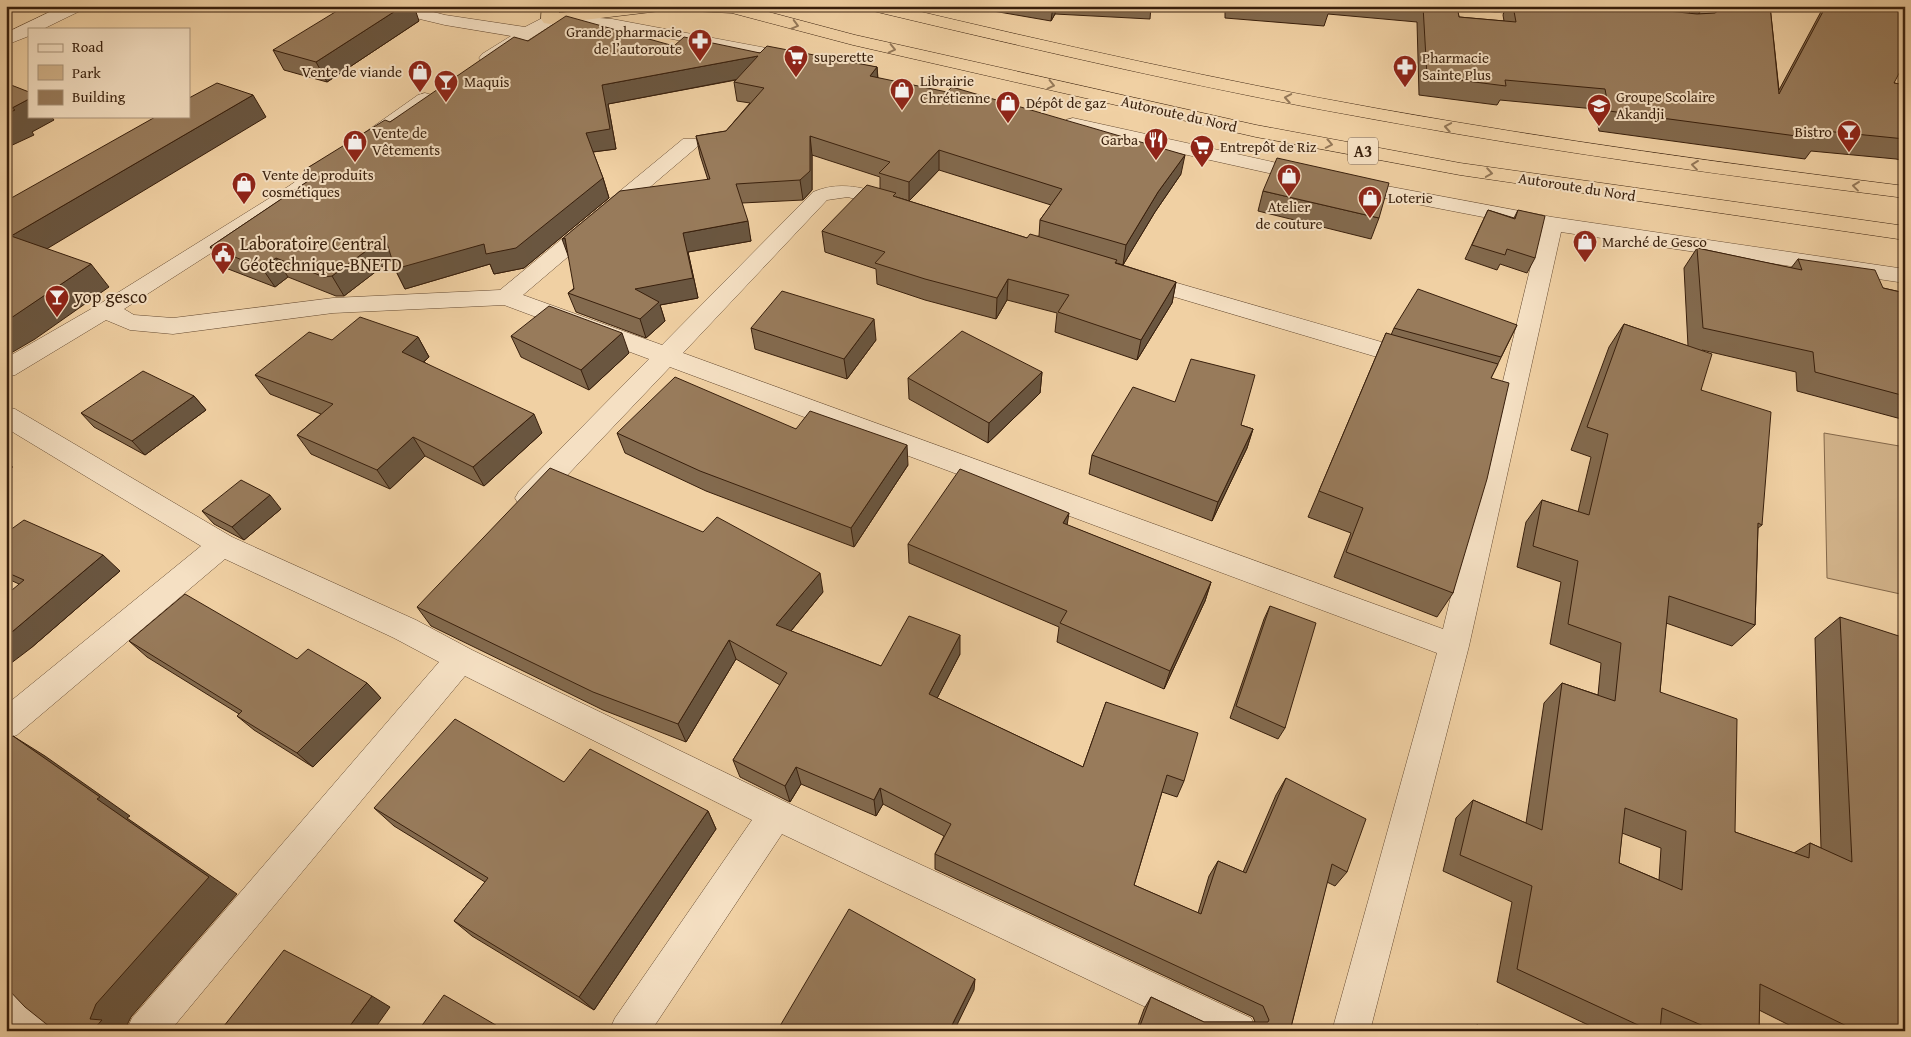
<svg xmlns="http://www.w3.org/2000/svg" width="1911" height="1037" viewBox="0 0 1911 1037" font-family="'Gentium Book Plus',serif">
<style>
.green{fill:#d1b289;stroke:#84684a}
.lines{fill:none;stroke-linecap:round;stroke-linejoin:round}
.street-casing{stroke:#664b32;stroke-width:1}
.highway-casing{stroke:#381f0c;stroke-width:1}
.street{fill:#f5e0c3;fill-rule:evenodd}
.highway{fill:#f0d0a3;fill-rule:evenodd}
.wall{fill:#836a4e;stroke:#381f0c;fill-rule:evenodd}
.shaded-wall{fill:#6a5640;stroke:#381f0c}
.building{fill:#987b5b;stroke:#381f0c;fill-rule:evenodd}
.oneway{stroke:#947858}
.labels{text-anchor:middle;stroke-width:4;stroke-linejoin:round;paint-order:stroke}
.far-poi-label{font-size:15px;fill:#381f0c;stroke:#f5e0c3;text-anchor:start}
.far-street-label{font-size:15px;fill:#381f0c;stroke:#f5e0c3}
.shield{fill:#f5e0c3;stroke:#715943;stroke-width:1}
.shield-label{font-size:16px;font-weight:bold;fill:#381f0c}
.poi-label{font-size:18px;fill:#381f0c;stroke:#f5e0c3;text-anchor:start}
</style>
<rect width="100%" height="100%" fill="#f0d0a3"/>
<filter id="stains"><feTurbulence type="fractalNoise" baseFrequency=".004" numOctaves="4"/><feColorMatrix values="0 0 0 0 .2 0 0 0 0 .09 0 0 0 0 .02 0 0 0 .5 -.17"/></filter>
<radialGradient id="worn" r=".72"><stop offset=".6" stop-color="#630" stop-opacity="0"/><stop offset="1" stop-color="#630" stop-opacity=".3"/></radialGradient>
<path class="green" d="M1824,433L1905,447V595L1827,578Z"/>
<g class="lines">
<defs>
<path id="street" d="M62,6H84L82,10L43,29H29V36L6,45V33Z
M380,6H410L445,15L525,27L550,14L612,19L798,54L804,55L807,59L804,63L798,64L662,37L612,29L553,24L494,62H482L479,58L482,54L511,36L445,25L382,10Z
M1477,6H1538L1550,8L1553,12L1550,16L1544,17L1485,11Z
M1697,6H1714L1717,21C1709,32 1687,33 1675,30L1672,26L1675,22L1699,19Z
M425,93L432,95L434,99L432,103L303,194L124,309L134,315L173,318L333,298L500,290L683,139H697L700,143L697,147L523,295L662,345L813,192C844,179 872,190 902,201L906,205L902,209L895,211L848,197L827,200L683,353L1443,629L1540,228L1349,191L1342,189L1339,185L1342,181L1349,179L1552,217L1905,269V283L1561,232L1469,646L1370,1031H1332L1437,653L670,367L539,505L529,509L519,505L515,498L519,491L649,359L504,305L333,313L173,334L130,330L106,320L15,375L6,377V358L98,305L289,186L418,95Z
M1073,118L1309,170L1316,172L1319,176L1316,180L1309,182L1066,128L1063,124L1066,120Z
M1139,272L1423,354L1426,360L1423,366L1414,368L1131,284L1128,279L1131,274Z
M6,407L15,409L232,537L416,620L472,650L788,803L1251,1018L1257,1031H1196L782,834L651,1031H609L615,1018L752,820L465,676L170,1031H126L132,1018L439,662L394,638L225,559L17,735L6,739V705L201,546L6,428Z
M6,980C28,990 57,1008 66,1031H16L6,1023Z"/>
<path id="highway" d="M542,6H558L559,13L615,6H668L660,11L550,24L544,23L541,19Z
M684,6H746L855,35L1256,125L1460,163L1905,226V240L1460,175L1256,137L853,45L732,13L692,11Z
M865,6H896C1056,44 1217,80 1380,109C1554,140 1729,164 1905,186V198C1729,176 1553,152 1378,120C1208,90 1041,51 873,11Z"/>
</defs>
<use href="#street" class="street-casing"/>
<use href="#highway" class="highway-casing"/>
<use href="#street" class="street"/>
<use href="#highway" class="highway"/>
</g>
<path class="wall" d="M418,6H445L437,11Z
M970,6H1151L1150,19L1055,14L1051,21L970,7Z
M1225,6H1457L1459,17L1504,21L1503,15L1506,6H1703L1699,14L1715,13L1717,12V10L1718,6H1770L1779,90L1824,6H1905L1894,83L1905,85V161L1896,159L1811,151L1805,159L1599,131L1595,109L1500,100L1497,105L1419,95L1417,22L1328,14L1324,26L1225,18Z
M419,21L327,82L284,70L273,50Z
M528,41L674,46L760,53L877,67L878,78L1181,174L1155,212L1123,265L1116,263L1176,282L1172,303L1137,360L1055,332L1057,313L1007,300L996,319L925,300L877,284L876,269L825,252L822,231L880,189V177L812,155V190L803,200L742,203L751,241L688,252L698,298L660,305L665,321L646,338L576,312L568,293L708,180L700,155L696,136L726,131L750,103L737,101L734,82L736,80L608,104L616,149L593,152L603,178L609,198L524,268L494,274L490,264L405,289L395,269L392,259L344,296H336L288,277L275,287L223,267L210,247L310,180L304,170L390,122ZM939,170L1051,205L1040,220L1039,236L1027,238L896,197L909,201Z
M1263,191L1379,218L1371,239L1258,211Z
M1488,210L1514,218L1518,210L1535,258L1527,273L1500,264L1497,270L1465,259Z
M1697,248L1791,268L1798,259L1883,288L1905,293V420L1797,391L1796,372L1702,350L1701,390L1762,525L1758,528L1755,625L1732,646L1666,623L1660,692L1735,832L1794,853L1810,843L1821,848L1815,638L1840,617L1905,1031H1801L1759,1010V1031H1601L1497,982L1512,902L1443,871L1456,818L1473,800L1526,823L1544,703L1562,683L1598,695L1601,663L1550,644L1561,582L1517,567L1526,522L1542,500L1578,512L1591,457L1571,450L1609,347L1624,324L1688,346L1684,268ZM1622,833L1661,848L1659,880L1619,863Z
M1517,325L1491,378L1453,593L1437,617L1334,577L1351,533L1308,517L1386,333L1391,335L1394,328Z
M751,328L876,340L847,379L755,349Z
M511,336L629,353L589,390L521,357Z
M418,337L429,357L424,362L542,433L484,486L425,456L390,489L311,454L297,435L321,414L270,394L255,375L332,340Z
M1042,372L1040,393L988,443L909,399L908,378Z
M194,396L206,410L145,455L94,427L81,413Z
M1241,425L1253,429L1247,448L1212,521L1089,474L1092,455Z
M796,429L908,465L854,547L706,491L625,453L617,433Z
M281,509L244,540L214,524L202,511Z
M1067,525L1211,582L1205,601L1164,689L1057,642L1059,627L909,563L908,544Z
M6,533L120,571L31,648L19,584L6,578Z
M823,592L791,631L881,666L960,654L937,698L1083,767L1106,702L1184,781L1177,797L1162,792L1134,885L1198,913L1209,876L1218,861L1243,872L1276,795L1286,778L1347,872L1335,886L1327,882L1290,1031H1136L1144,1009L1151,997L1204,1022H1255L1253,1017L935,869V854L944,836L883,804L876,816L801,784L790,802L740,777L733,760L780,685L736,659L686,742L603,710L431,626L417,607Z
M1270,606L1285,728L1278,739L1230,718L1264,619Z
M129,641L297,659L367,683L381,698L313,767L254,730L237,716L239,714L147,657Z
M564,782L708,811L716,829L594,1010L472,936L454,921L485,882L394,826L374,808Z
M1477,1025L1489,1031H1468Z"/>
<path class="shaded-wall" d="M403,6H414L419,21L327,82L316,62Z
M435,6H445L437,11Z
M1053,6H1056L1055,14L1051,21Z
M1693,6H1703L1697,17L1686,19Z
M758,56L760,75L608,104L616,149L592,152L586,133L602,85Z
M877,67L878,86L870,76Z
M253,95L266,117L30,259L11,236Z
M29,99V116H51L54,120L32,132L34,135L6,148V114L12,108Z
M810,136L812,155V190L803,200L800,180Z
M939,150V170L909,201V182Z
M1185,155L1181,174L1155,212L1123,265L1126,245L1158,192Z
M603,178L609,198L524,268L494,274L490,264L405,289L395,269Z
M748,221L751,241L688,252L698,298L660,305L665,321L646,338L640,319L635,289L683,233Z
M385,237L395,257L344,296L332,276Z
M565,238L569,258L562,239Z
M276,258L288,277L275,287L262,268Z
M91,264L109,287L35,339L6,356V321Z
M1008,279L1007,300L996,319L997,298Z
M1176,282L1172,303L1137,360L1141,340Z
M874,319L876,340L847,379L844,359Z
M622,333L629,353L589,390L581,370Z
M418,337L429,357L413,371L402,352Z
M1042,372L1040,393L988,443L989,423Z
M194,396L206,410L145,455L132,441Z
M534,414L542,433L484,486L473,467Z
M1253,429L1247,448L1212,521L1218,502Z
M413,437L425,456L390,489L377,470Z
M907,445L908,465L854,547L851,528Z
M6,462L13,467L6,472Z
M270,495L281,509L244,540L232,527Z
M1069,513L1066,532L1063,523Z
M103,555L120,571L31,648L6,667V637Z
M820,573L823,592L780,644L776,625Z
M1211,582L1205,601L1164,689L1170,671Z
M960,635V654L930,712L929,694Z
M729,640L736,659L686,742L678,724Z
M367,683L381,698L313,767L297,753Z
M13,736L45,756L130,816L127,818L237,894L131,1017L125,1029L131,1031H92L90,1019L97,799Z
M796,767L801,784L790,802L785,786Z
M880,788L883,804L876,816L874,800Z
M708,811L716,829L594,1010L579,997Z
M975,979L974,990L954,1031H949Z
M372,996L390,1007L373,1031H346Z"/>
<path class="building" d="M345,6H403L316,62L273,50Z
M1423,6H1457L1459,17L1516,22L1513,6H1619L1697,14L1715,13L1725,6H1770L1779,94L1826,6H1905V62L1894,83L1905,85V139L1815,130L1819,139L1609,111L1605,89L1505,80L1506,86L1427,76Z
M566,16L674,46L684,37L760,53L767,46L877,67L870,76L947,92L952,87L1185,155L1158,192L1126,245L1040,220L1062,189L939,150L909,182L879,173L890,162L810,136V171L800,180L736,184L748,221L683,233L693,278L635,289L659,302L640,319L568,293L574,289L565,238L562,239L620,191L710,179L696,136L726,131L764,88L734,82L758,56L602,85L610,129L586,133L603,178L516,248L486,254L484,244L395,269L385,237L332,276L324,277L276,258L262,268L210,247L317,175L304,170L385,120L390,122L514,37L528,41Z
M6,83L29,92V99L12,108L15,110L6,114Z
M217,83L253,95L11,236L91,264L14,316L6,321V201L157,116H189V98Z
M1277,158L1389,183L1379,218L1263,191Z
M867,185L896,193L893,196L1027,238L1030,234L1117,260L1115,263L1176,282L1141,340L1058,312L1069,295L1008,279L997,298L925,279L875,263L885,252L822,231Z
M1488,210L1515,219L1518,210L1545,216L1535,258L1507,249L1505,255L1472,245Z
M1697,248L1802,270L1798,259L1875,270L1883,288L1905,293V396L1815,372L1813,352L1703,328Z
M1418,289L1517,325L1501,357L1394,328Z
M782,291L874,319L844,359L751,328Z
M549,306L622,333L581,370L511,336Z
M360,317L418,337L402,352L534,414L473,467L413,437L377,470L297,435L333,404L255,375L309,332L332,340Z
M1624,324L1712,354L1701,390L1771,412L1762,525L1758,523L1755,625L1669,596L1660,692L1737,719L1735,832L1809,858L1810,843L1852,862L1840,617L1905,638V1031H1857L1760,984L1759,1031H1715L1662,1008L1660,1031H1651L1517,969L1532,886L1460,855L1473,800L1542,830L1562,683L1615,701L1621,643L1568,624L1578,561L1533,546L1542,500L1589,515L1608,434L1587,427ZM1625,808L1686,831L1682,890L1619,863Z
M962,331L1042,372L989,423L908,378Z
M1386,333L1498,364L1491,378L1509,383L1487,479L1453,593L1346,552L1363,508L1319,491Z
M1191,359L1255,375L1241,425L1253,429L1218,502L1092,455L1133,387L1175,402Z
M143,371L194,396L132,441L81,413Z
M675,377L796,429L810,411L907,445L851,528L700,471L617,433Z
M550,468L703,532L717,517L820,573L776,625L881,666L909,616L960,635L929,694L1083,767L1106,702L1198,733L1184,781L1167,775L1134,885L1201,914L1218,861L1246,873L1286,778L1366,819L1347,872L1332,864L1290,1031H1138L1151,997L1204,1022H1268L1269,1020L1263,1006L935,854L951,824L880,788L874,800L796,767L785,786L733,760L787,673L729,640L678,724L593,692L417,607Z
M960,469L1069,513L1063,523L1211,582L1170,671L1060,623L1067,611L908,544Z
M241,480L270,495L232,527L202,511Z
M24,520L103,555L6,637V595L24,580L6,572V533Z
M185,594L297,659L308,649L367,683L297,753L237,716L242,711L129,641Z
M1270,606L1316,623L1285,728L1236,706Z
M455,719L564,782L590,749L708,811L579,997L454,921L488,878L374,808Z
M13,736L100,797L97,799L209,877L96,1004L90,1019L102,1020L92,1031H55L25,1007L6,987V741Z
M849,909L975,979L949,1031H777Z
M284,950L372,996L346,1031H220Z
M444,995L506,1031H418Z
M1477,1025L1489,1031H1476Z"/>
<defs><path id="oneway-chevron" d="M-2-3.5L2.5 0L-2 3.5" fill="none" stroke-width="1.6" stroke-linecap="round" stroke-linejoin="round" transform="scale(1.25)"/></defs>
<g class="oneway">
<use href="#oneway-chevron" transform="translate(795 25) rotate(15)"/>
<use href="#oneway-chevron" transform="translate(892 49) rotate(13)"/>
<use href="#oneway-chevron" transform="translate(1051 85) rotate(13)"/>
<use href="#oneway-chevron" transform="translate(1288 98) rotate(-170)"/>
<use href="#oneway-chevron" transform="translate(1448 127) rotate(-170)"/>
<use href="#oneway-chevron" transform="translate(1329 144) rotate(11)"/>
<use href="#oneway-chevron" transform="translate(1695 165) rotate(-173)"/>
<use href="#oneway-chevron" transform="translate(1489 173) rotate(9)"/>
<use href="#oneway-chevron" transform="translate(1856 186) rotate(-173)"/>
</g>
<defs>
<symbol id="pharmacy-pin" viewBox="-11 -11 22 30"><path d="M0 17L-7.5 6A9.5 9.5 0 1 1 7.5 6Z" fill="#8f2418" stroke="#f5e0c3"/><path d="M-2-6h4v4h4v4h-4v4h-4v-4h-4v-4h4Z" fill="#fff"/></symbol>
<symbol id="supermarket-pin" viewBox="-11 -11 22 30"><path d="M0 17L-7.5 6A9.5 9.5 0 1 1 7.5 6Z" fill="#8f2418" stroke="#f5e0c3"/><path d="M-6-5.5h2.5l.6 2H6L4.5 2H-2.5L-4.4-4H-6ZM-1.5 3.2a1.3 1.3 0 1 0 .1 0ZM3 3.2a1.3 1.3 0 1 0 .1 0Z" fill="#fff"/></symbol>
<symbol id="shop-pin" viewBox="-11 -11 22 30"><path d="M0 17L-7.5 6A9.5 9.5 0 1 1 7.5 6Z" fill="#8f2418" stroke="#f5e0c3"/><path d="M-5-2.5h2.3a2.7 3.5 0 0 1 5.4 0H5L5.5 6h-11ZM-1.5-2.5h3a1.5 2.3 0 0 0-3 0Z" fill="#fff"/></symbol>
<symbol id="bar-pin" viewBox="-11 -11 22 30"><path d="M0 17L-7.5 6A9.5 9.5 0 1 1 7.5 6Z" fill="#8f2418" stroke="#f5e0c3"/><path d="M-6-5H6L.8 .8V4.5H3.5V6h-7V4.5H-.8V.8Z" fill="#fff"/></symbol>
<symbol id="school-pin" viewBox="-11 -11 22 30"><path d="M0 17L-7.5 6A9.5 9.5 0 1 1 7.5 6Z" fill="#8f2418" stroke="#f5e0c3"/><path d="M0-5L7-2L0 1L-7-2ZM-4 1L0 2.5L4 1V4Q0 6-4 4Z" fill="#fff"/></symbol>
<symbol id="restaurant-pin" viewBox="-11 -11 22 30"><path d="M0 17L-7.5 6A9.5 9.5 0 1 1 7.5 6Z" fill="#8f2418" stroke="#f5e0c3"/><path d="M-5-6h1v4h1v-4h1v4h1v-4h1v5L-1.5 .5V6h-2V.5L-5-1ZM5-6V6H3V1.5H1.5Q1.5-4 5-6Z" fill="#fff"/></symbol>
<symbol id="civic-pin" viewBox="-11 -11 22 30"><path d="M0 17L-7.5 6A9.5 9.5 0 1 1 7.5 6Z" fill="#8f2418" stroke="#f5e0c3"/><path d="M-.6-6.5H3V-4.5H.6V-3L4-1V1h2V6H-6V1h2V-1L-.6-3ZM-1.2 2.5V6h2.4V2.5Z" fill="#fff"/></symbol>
</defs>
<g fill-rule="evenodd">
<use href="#pharmacy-pin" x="686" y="27" width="28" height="38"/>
<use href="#supermarket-pin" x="782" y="43" width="28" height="38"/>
<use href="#pharmacy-pin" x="1391" y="53" width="28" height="38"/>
<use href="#shop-pin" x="406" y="58" width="28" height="38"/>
<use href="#bar-pin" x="432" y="68" width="28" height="38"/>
<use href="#shop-pin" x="888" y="76" width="28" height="38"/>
<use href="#shop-pin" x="994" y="89" width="28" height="38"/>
<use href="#school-pin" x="1585" y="92" width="28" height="38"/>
<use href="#bar-pin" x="1835" y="118" width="28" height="38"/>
<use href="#restaurant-pin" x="1142" y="126" width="28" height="38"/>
<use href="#shop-pin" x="341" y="128" width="28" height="38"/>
<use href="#supermarket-pin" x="1188" y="133" width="28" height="38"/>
<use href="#shop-pin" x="1275" y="162" width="28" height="38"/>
<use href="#shop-pin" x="230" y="170" width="28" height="38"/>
<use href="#shop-pin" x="1356" y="184" width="28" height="38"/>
<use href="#shop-pin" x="1571" y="228" width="28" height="38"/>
<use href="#civic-pin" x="209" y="240" width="28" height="38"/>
<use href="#bar-pin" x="43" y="283" width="28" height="38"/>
</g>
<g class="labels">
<g class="far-poi-label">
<text x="682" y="37" text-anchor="end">Grande pharmacie<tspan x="682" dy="17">de l’autoroute</tspan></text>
<text x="814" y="62">superette</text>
<text x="1422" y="63">Pharmacie<tspan x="1422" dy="17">Sainte Plus</tspan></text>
<text x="402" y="77" text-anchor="end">Vente de viande</text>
<text x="920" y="86">Librairie<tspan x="920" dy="17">Chrétienne</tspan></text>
<text x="464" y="87">Maquis</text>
<text x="1616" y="102">Groupe Scolaire<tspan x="1616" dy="17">Akandji</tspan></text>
<text x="1026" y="108">Dépôt de gaz</text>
<text x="1832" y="137" text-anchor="end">Bistro</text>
<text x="372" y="138">Vente de<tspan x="372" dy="17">Vêtements</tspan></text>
<text x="1138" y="145" text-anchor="end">Garba</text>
<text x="1220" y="152">Entrepôt de Riz</text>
<text x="262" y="180">Vente de produits<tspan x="262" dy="17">cosmétiques</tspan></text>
<text x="1388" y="203">Loterie</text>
<text x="1289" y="212" text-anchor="middle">Atelier<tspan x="1289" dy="17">de couture</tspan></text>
<text x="1602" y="247">Marché de Gesco</text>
</g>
<g class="far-street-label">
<text transform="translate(1179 114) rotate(13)" y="5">Autoroute du Nord</text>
<text transform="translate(1577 187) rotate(9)" y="5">Autoroute du Nord</text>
</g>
<rect class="shield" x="1348" y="137.5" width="30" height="27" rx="4"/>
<g class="shield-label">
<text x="1363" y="157">A3</text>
</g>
<g class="poi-label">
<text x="240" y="250">Laboratoire Central<tspan x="240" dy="21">Géotechnique-BNETD</tspan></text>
<text x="74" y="303">yop gesco</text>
</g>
</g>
<rect width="1911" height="1037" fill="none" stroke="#f0d0a3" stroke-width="25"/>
<rect x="8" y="8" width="1896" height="1022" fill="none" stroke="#381f0c" stroke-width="2.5"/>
<rect x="12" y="12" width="1886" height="1012" fill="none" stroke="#381f0c"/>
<rect x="28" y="28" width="162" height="90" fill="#f5e0c3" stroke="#a9937a"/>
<rect x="38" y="44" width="25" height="8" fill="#f5e0c3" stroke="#a9937a"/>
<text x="72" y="52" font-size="15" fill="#381f0c">Road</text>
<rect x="38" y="65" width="25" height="15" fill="#d1b289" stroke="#a9937a"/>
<text x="72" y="78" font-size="15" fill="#381f0c">Park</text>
<rect x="38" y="90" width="25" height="15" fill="#987b5b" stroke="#a9937a"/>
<text x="72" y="102" font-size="15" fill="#381f0c">Building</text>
<rect width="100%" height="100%" filter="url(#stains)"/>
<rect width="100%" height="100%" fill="url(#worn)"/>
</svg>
